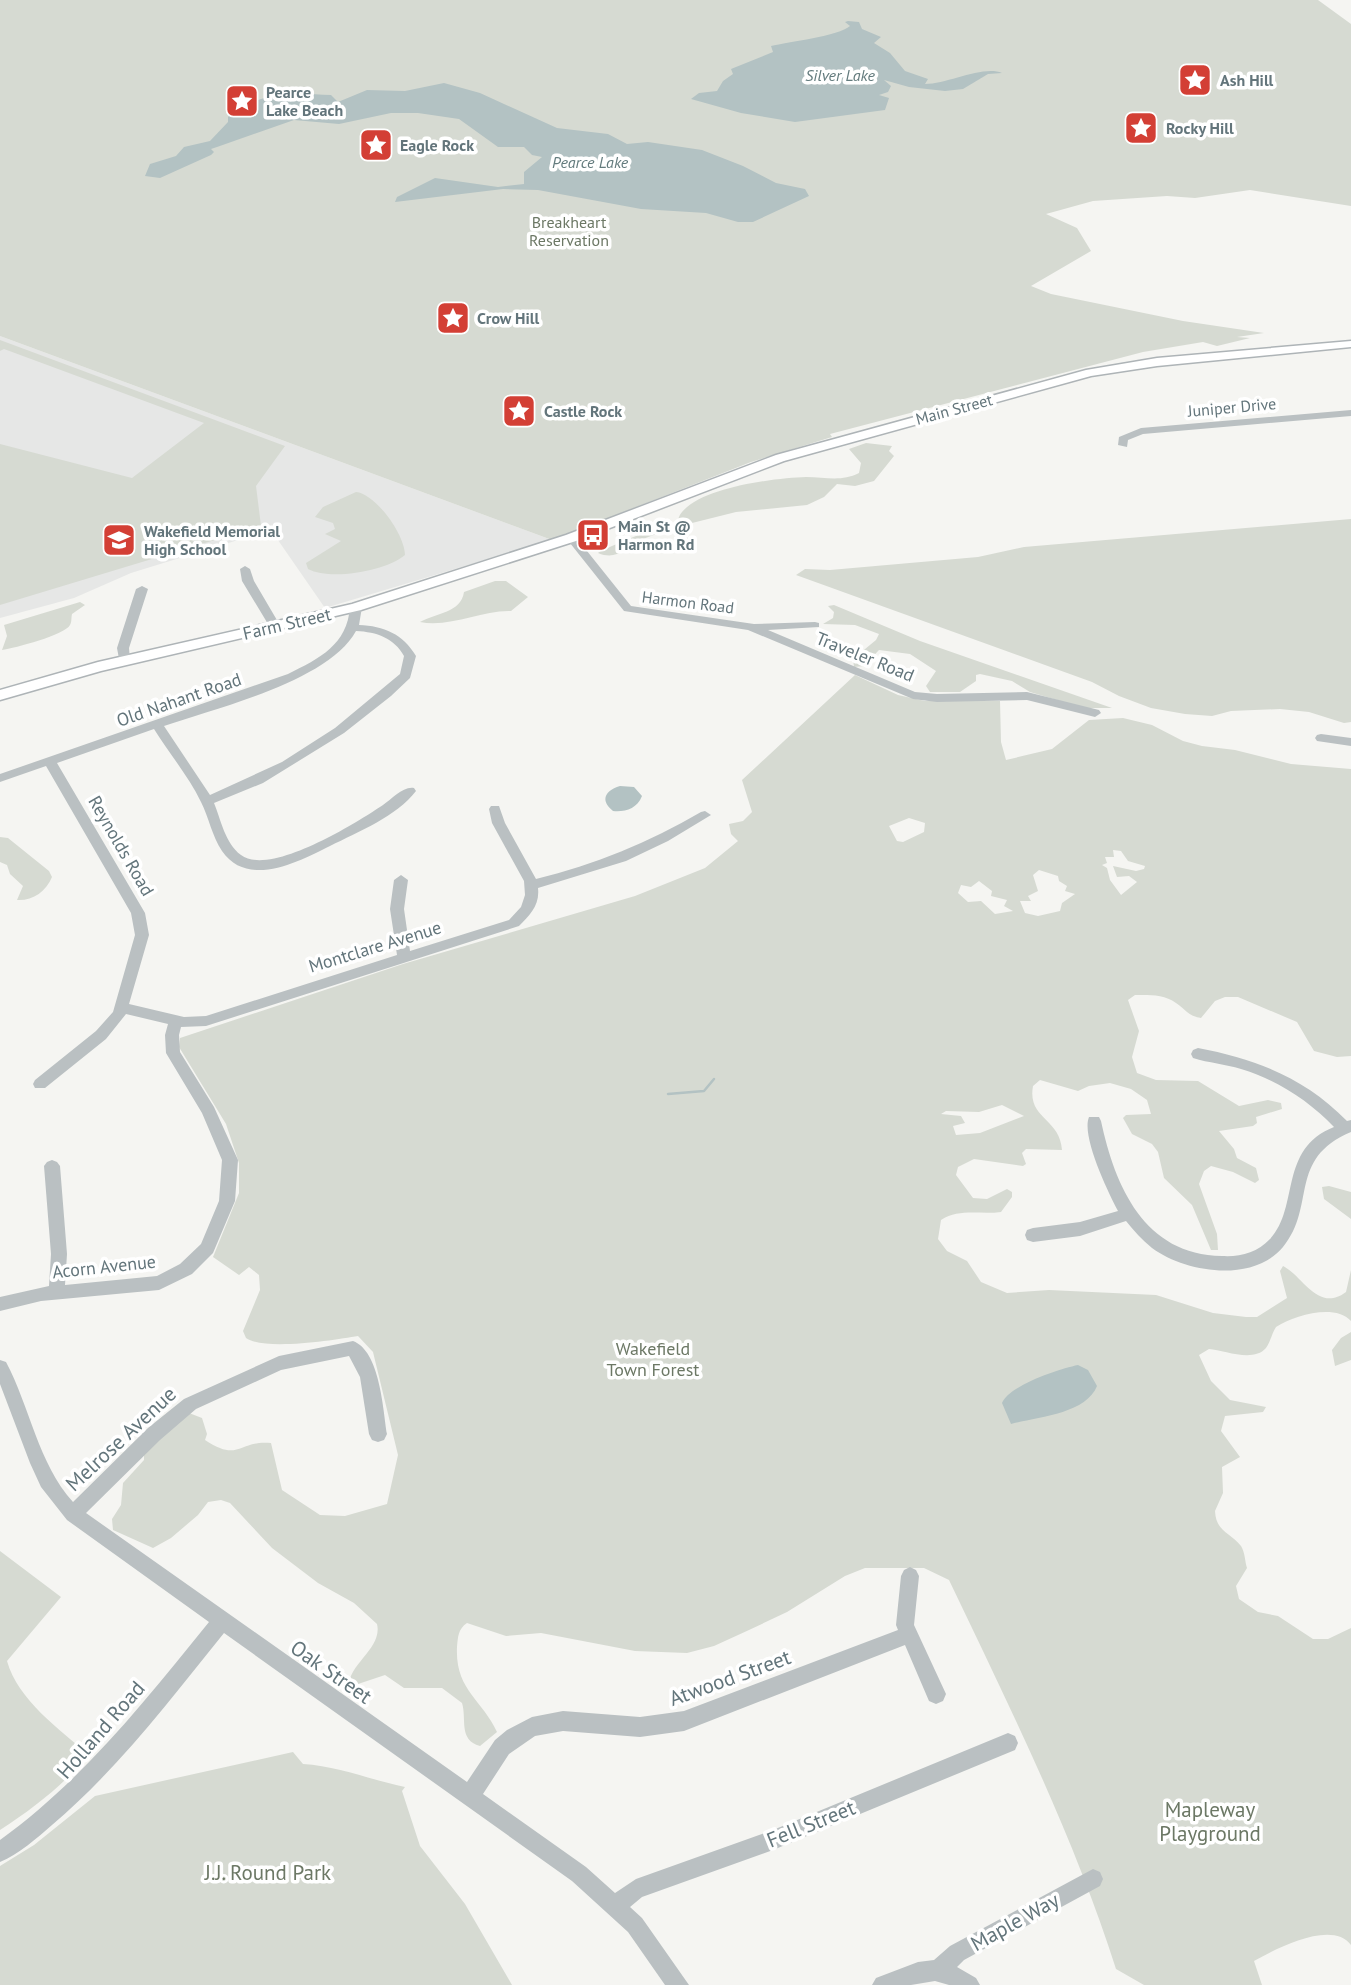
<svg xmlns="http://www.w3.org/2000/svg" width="1351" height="1985" viewBox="0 0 1351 1985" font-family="'PT Sans',sans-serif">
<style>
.built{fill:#e6e7e6}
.green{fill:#d6dad2;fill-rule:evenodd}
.water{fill:#b3c2c3}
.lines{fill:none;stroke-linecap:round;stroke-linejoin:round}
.stream{stroke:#b3c2c3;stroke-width:2.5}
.major-casing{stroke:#aeb4b7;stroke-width:3}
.minor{fill:#bac0c2;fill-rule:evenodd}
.major{fill:#fff;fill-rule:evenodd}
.labels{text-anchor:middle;stroke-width:7;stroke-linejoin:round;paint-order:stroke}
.far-water-label{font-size:16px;font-style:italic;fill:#637b7d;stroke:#fff}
.far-poi-label{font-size:16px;font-weight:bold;fill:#63757b;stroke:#fff;text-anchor:start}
.far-park-label{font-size:16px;fill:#6c7865;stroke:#fff}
.far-street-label{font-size:16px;fill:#63757b;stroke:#fff}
.street-label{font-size:18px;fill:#63757b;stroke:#fff}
.park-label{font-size:18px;fill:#6c7865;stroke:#fff}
.near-street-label{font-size:21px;fill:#63757b;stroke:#fff}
.near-park-label{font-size:21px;fill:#6c7865;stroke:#fff}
</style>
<rect width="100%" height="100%" fill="#f5f5f2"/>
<path class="built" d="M0,336L552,540L325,608L271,530L131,573L74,598L0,618Z"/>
<path class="green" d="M0,0H1318L1351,24V206L1250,190L1195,198L1167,196L1093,201L1046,214L1077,228L1091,251L1031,286L1051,294L1183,321L1264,333L1237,337L1250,338L1217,346L1203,342L1143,352L830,434L832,437L751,462L552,540L0,336Z
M0,340L285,446L256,486L261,526L0,605V444L132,478L204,423L4,349L0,351Z
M866,443L892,446L889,451L894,456L874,481L855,486L837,484L824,497L807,505L736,512L676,527C678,521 678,517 682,512C703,487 775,478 806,477C826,477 841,482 859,473L861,463L849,449Z
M356,492C376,494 405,535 405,555C386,571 331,581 308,569L306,563L341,541L325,534L335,529L333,523L315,517L323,507Z
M1351,519V722L1344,723L1309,712L1280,709L1231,711L1212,716L1185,714L1151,708L1119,696L1092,682L796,575L805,569L830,570L978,557L1024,547Z
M659,528L666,530C658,534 648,536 640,541C624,548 617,561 598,553C601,550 652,529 659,528Z
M495,581H506L528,597L511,611C481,610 450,628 420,622C436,613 461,613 464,592Z
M80,602L85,605L72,614C71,618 72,622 70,625C65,635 15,648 2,650L7,636L4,625Z
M834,605L920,641L1112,708H1084L1030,692L1012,681L980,674L976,675V681L960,692H930L926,686L936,671L910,654L879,650L864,666L854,667L853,659L876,640L879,634L855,625L823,624L833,618L834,612L828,606Z
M855,675L898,695L925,701H1000L1001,742L1006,760L1052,749L1089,720L1123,718L1152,725L1183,741L1202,746L1235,750L1291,764L1351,769V1056L1337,1057L1314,1051L1297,1022L1238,997H1225L1215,1001L1201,1018C1188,1016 1185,1009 1176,1003C1164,994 1149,995 1135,995L1128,1000L1139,1031L1132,1057L1137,1073L1156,1080L1198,1081L1239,1106L1268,1100L1281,1103L1282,1109L1256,1117L1257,1123L1253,1126L1219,1131L1234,1149L1237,1158L1256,1168L1259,1180L1255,1183L1233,1172L1211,1166L1204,1171L1199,1184L1217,1234L1218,1250H1211L1192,1205L1164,1178L1158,1152L1152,1144L1132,1134L1123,1118L1126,1115L1151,1114L1147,1100L1131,1089L1110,1083L1089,1086L1078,1091L1040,1080L1033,1086C1027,1119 1060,1118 1062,1150L1026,1149L1022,1153L1026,1164L1023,1166L974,1159L958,1167L956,1175L973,1198L987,1199L1007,1189L1012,1192V1197L1001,1212C980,1215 960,1208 941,1220L938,1239L947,1251L967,1261L981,1282L1007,1293L1049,1290L1156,1295L1213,1313L1246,1317H1257L1287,1298L1280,1271L1283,1266C1303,1276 1318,1313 1346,1292L1351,1270V1321C1334,1303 1294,1316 1276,1327C1272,1333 1270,1343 1266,1348C1253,1363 1224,1350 1209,1349L1199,1355L1211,1381L1230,1400L1266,1407L1263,1412L1225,1416L1221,1431L1240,1457L1222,1467L1223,1493L1215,1511C1216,1532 1230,1532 1241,1546C1245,1552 1245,1562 1247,1568L1236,1586L1239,1599L1258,1612L1278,1616L1313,1639H1328L1351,1628V1945C1332,1919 1275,1949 1254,1961L1262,1985H1144L1116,1969C1073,1834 1010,1708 949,1580L924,1568H865L845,1576L787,1612L749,1630L714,1646L687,1653L635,1651L541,1633L506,1636L467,1623C458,1629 458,1637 457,1647C455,1690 482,1699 497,1732L480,1746C458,1740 467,1719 462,1703L442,1688H404L385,1675L349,1687C347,1665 383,1648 377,1624L354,1603L318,1583L272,1548L230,1503L221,1500L208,1502L198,1515L171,1538L153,1548L113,1530L112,1519L121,1505L123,1483L144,1460V1452L189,1413L202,1418L207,1434L205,1440C240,1463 237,1440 271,1443L282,1490L320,1515L345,1516L387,1504L398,1455L373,1352L358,1336C335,1340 264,1351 246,1338L243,1331L260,1290L259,1275L249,1267L239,1275L213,1257L239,1193V1163L226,1124L179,1047L180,1038L403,964L635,896L705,868L738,841L731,834L729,824L743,821L752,812L742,780ZM909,818L925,823L924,832L903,842L897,841L889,826ZM1113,850L1121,851L1128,861L1145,866L1144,869L1136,871L1113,866L1117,877L1129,876L1137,882L1121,895L1110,880L1107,868L1102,865L1107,863L1105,857H1114ZM1039,870L1058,876L1059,881L1067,886L1065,891L1075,894L1062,903L1060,911L1038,916L1025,913L1020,901H1031L1028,896L1038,891L1033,875ZM979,881L992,891L991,896L1007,900L1004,906L1013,911L995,914L981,901L968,902L958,893L961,885L971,887ZM1002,1105L1024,1116L980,1133L956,1135L953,1126L965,1123L961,1116L941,1114L946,1111L979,1112Z
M0,837L8,838L49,871L52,877C46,892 32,901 17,900L23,886L10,874L7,865L0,862Z
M1329,1186L1351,1192V1219L1324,1199L1322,1187Z
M1351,1332V1360L1335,1366L1332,1350L1341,1338Z
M0,1551L61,1597L7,1661C18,1700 59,1729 89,1755C62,1786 34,1808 0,1830Z
M293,1752L303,1764C338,1766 371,1780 405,1787L402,1791L420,1846L465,1904L512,1985H0V1866L34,1845L95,1796Z"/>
<path class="water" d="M848,21L859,22L862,29L881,37L874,43L890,53L905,71L928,79L925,84C948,84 983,65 1002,73L988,74L963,89L945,91L909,87L884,80L891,86L888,92L879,95L889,98L885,110L795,122L741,113L691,99L699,93L717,91L723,81L733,74L731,69L773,52L771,46C788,42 839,36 850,26L845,22Z
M444,83L480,93L557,128L608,134L627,144L648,142L702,150L743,166L776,183L805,189L809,196L753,222H738L706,213L641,209L538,190L503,189L395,202L397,197L435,178L498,187L524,184V172L542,157L532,155L524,147H498L459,119L418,113H391L339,124L294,120L217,147L211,149L214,152L211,155L160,178L145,176L150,164L176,156L184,147L210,141L228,122V117C260,91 290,93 331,95L338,102L367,90L405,91Z
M620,786L634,787L642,796C637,809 625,812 613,811C599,800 606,790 620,786Z
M1078,1365L1088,1370L1097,1386C1086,1414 1037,1417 1011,1424L1002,1403C1010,1385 1059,1369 1078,1365Z"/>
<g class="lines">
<path class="stream" d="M668,1094L704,1091L714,1079"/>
<defs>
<path id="major" d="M1351,341V347L1157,366L1091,376L784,461L576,541L361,610L101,671L0,700V690L98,662L352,604L566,535L776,455L1086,370L1157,358Z"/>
</defs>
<use href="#major" class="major-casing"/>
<path class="minor" d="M1351,410V416L1143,434L1128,440L1127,447L1118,445L1119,437L1141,428Z
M571,535L575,536L631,606L754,624L815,622L819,623V627L768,630L915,692L937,694L1027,692L1099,710L1101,713L1095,717L1027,700L937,702L913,699L748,630L624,611L566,538Z
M245,566L250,569L254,581L281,627L279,629H271L242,581L240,569Z
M142,586L148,589L129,648L130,661L124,665L120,664L117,648L136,589Z
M356,604L362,607L359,625C384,626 403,634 416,656L410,678L391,696L344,733L263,783L214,803C221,820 225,843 241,855C270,877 356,823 383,805C392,799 403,786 414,788L416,791C397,816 358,832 330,846C300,861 248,889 222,851C212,836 209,818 201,802C189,777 169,753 154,729L57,763L145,913L149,935L129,1004L184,1017L206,1016L397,955L390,909L394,880L401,875L408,880L404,909L410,951L509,920L521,907L525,895L524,881L492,823L489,809L491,806H499L505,823L536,879C595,865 649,842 701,812L705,811L711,815L668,841L626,861L538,888C540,905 530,915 519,926L206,1026L181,1027L179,1035L180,1052L214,1107L238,1160L235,1201L213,1253L192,1274L159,1290L41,1301L0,1311V1297L49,1286L51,1254L44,1166L47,1162L52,1160L57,1162L60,1166L67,1254L65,1285L157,1276L180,1264L201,1244L219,1201L222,1160L202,1113L166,1053L165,1035L168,1024L126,1014L106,1039L45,1088H35L33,1084L35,1080L96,1031L113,1012L135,935L131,913L46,766L0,782V774L288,674C320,658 347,645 350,607ZM356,631C377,632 394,638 404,656L400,674L335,728L282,762L210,795L164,726C217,708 329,681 356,631Z
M1321,734L1351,738V746L1317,741L1315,738L1317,735Z
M1198,1048C1256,1059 1305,1078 1347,1121L1351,1120V1132C1287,1159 1317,1206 1283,1247C1253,1283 1186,1273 1152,1248C1142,1240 1134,1231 1126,1221L1080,1236L1033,1242L1027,1240L1025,1235L1027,1230L1033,1228L1080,1222L1118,1211C1108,1192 1081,1136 1089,1117H1099L1101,1121C1115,1186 1144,1255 1222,1256C1240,1257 1257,1253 1270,1239C1300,1207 1278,1149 1334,1127C1308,1100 1277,1080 1241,1069C1225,1064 1209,1063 1193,1058L1191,1054L1193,1050Z
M353,1341C380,1351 383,1409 387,1434L384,1440L378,1442L372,1440L369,1434L360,1377L349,1356L281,1370L196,1409L160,1440L86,1513L467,1782L495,1740L507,1730L532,1717L563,1711L640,1717L684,1711L898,1630L896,1625L901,1576L904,1570L910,1567L916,1570L919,1576L914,1625L946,1694L943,1701L936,1704L929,1701L905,1645L684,1731L640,1737L563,1731L535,1736L509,1754L483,1794L586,1867L615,1893L636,1879L773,1830L1008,1733L1015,1736L1018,1743L1015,1750L773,1850L642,1897L630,1907L642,1918L689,1985H665L628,1932L572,1881L224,1633C170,1700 118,1769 52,1825C37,1838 19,1854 0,1862V1840C83,1780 145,1701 209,1622L67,1520L41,1487L30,1463L0,1384V1360L6,1362C30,1407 38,1463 73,1502L148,1428L184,1399L279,1356Z
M1093,1869L1100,1872L1103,1879L1100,1886L964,1960L957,1967L976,1978L980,1985H949L935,1981L911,1985H872L876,1978L918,1962L934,1960L950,1946Z"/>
<use href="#major" class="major"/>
</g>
<defs>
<symbol id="sight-square" viewBox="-11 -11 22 22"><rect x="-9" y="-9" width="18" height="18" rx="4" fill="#d33f35" stroke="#fff"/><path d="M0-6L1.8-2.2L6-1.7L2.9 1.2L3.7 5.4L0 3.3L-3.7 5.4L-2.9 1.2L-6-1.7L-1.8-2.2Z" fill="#fff"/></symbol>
<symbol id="bus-square" viewBox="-11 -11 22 22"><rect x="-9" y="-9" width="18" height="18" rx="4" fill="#d33f35" stroke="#fff"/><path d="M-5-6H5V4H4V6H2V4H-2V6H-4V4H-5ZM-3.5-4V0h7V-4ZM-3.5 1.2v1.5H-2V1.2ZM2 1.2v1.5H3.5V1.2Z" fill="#fff"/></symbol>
<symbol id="school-square" viewBox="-11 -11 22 22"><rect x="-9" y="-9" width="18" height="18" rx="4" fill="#d33f35" stroke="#fff"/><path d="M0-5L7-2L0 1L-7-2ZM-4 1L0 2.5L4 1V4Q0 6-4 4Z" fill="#fff"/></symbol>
</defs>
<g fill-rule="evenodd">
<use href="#sight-square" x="1176" y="61" width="38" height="38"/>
<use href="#sight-square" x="223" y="82" width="38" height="38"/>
<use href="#sight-square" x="1122" y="109" width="38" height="38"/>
<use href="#sight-square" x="357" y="126" width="38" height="38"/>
<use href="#sight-square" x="434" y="299" width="38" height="38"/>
<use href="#sight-square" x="500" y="392" width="38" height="38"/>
<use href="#bus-square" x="574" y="516" width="38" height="38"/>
<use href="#school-square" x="100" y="521" width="38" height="38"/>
</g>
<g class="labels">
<g class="far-water-label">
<text x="840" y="81">Silver Lake</text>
<text x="590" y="168">Pearce Lake</text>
</g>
<g class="far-poi-label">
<text x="1220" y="86">Ash Hill</text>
<text x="266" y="98">Pearce<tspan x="266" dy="18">Lake Beach</tspan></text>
<text x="1166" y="134">Rocky Hill</text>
<text x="400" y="151">Eagle Rock</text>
<text x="477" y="324">Crow Hill</text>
<text x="544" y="417">Castle Rock</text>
<text x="618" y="532">Main St @<tspan x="618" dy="18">Harmon Rd</tspan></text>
<text x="144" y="537">Wakefield Memorial<tspan x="144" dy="18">High School</tspan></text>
</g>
<g class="far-park-label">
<text x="569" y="228">Breakheart<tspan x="569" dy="18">Reservation</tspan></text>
</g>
<g class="far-street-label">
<text transform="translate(1232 407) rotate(-5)" y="6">Juniper Drive</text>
<text transform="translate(954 409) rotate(-15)" y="6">Main Street</text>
<text transform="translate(688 602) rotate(7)" y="6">Harmon Road</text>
</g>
<g class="street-label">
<text transform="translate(287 624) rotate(-13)" y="6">Farm Street</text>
<text transform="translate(865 657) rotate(22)" y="6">Traveler Road</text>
<text transform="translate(179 700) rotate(-19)" y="6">Old Nahant Road</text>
<text transform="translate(121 846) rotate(60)" y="6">Reynolds Road</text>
<text transform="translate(375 947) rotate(-17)" y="6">Montclare Avenue</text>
<text transform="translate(104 1267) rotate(-6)" y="6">Acorn Avenue</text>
</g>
<g class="park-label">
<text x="653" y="1355">Wakefield<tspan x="653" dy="21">Town Forest</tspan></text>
</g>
<g class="near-street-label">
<text transform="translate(121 1439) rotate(-43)" y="7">Melrose Avenue</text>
<text transform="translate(331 1672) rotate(35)" y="7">Oak Street</text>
<text transform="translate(730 1678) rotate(-20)" y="7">Atwood Street</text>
<text transform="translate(101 1730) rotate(-49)" y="7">Holland Road</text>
<text transform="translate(811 1824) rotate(-22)" y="7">Fell Street</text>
<text transform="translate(1015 1922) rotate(-29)" y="7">Maple Way</text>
</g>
<g class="near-park-label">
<text x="1210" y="1817">Mapleway<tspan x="1210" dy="24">Playground</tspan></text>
<text x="268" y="1880">J.J. Round Park</text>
</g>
</g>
</svg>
